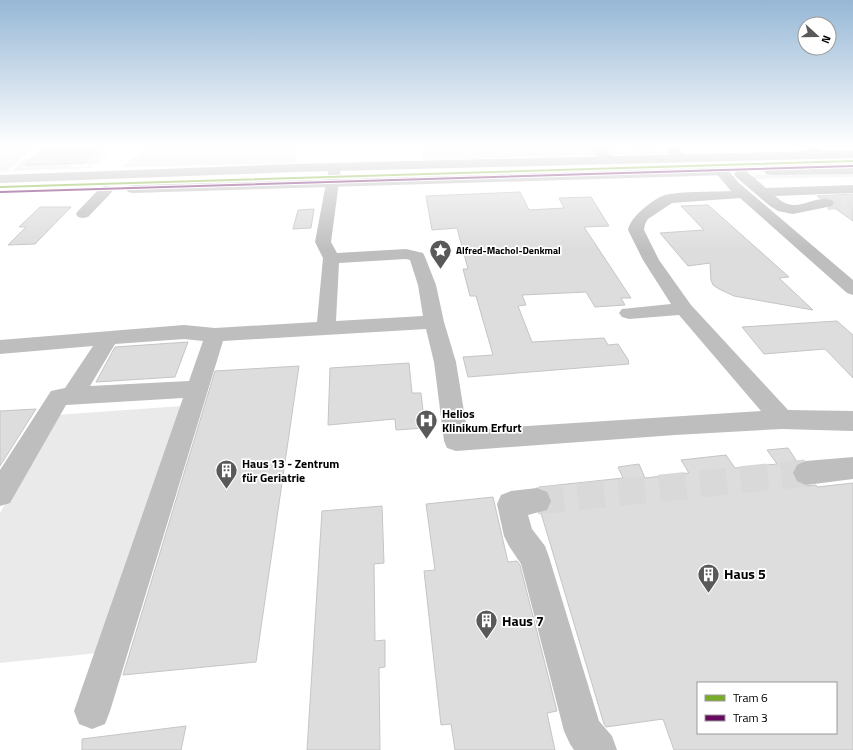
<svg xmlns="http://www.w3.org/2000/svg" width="853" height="750" viewBox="0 0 853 750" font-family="'Titillium Web',sans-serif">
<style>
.green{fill:#eaeaea}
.building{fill:#ddd;stroke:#c5c5c5;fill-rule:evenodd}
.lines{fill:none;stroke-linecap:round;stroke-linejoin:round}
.minor-tunnel-far1{stroke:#d9d9d9;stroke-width:14;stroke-dasharray:14 6;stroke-linecap:butt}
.minor-tunnel{stroke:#d9d9d9;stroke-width:27;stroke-dasharray:27 14;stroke-linecap:butt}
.minor{fill:#bebebe;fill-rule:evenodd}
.major{fill:#bdbdbd;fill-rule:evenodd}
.tram-1-casing{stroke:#fff;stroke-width:4}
.tram-2-casing{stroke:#fff;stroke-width:4}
.tram-1{stroke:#78ac28;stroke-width:2}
.tram-2{stroke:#67095f;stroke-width:2}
.labels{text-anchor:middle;stroke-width:3.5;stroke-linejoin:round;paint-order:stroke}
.far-poi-label{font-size:10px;font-weight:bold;fill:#000;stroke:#fff;text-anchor:start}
.poi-label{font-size:12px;font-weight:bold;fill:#000;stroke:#fff;text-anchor:start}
.near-poi-label{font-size:14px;font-weight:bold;fill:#000;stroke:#fff;text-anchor:start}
</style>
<rect width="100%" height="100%" fill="#fff"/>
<path class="green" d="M0,146H35L8,171L0,172Z
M101,146H114L97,164L74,165L84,163Z
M146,146H298L294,158H298L297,163L123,167L132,158H136Z
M421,146H594L601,155L423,160Z
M600,146H613L616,150L632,149L630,146H658L663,151L671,152L669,154L607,155Z
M25,159H31L26,165L72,164L69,167L95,166L93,168L12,171Z
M853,162V166L496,176L495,172Z
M853,172V177L755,179L751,177L756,175Z
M182,406L98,653L0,663V513L56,415Z"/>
<path class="building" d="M43,146H101L84,163L25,165Z
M520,192L529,210L564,208L559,198L591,197L609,226L584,227L631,298H621L625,305L595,307L586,292L522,295L526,305L518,306L532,342L604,338L608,345L618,344L629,361H628L629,364L468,377L463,357L493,355L476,296H470L463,269H468L457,228L432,230L426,196Z
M853,194V221L833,207L835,204L833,199L820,198L817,196Z
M708,205L789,277L779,278L813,310L734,296L719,289L713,285L711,280L710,263L688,266L660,233L704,230L681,206Z
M40,207H71L35,244L8,245L26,227H19Z
M314,209L311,228L293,229L298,210Z
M837,321L853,335V378L825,349L764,354L742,327Z
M188,342L175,377L96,382L115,347Z
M409,363L412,393H421L425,428L396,430L395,419L328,425L330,368Z
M299,366L256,662L123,675L215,371Z
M36,409L0,466V411Z
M788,448L798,463L796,464L792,472L796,482L805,486L816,485L817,487L853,483V750H674L663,719L606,727L604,724L541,513L548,511L552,500L548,491L539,487L623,478L618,467L639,464L645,478L689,473L681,460L726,455L735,468L777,464L767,450ZM698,683H836V733H698Z
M493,497L508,562L517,561L520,565L557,711L547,713L555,750H455L451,724L441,725L424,571L435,570L426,504Z
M382,506L384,563L374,564L375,641L385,640V667L379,668L380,750H307L322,511Z
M186,726L181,750H82V739Z"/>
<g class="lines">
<path class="minor-tunnel-far1" d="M827,203L853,201"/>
<path class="minor-tunnel" d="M537,501L806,473"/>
<path class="minor" d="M591,146H603L614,160L612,163C602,165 597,154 591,146Z
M663,146H676L687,158L685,161H677Z
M803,146H817L828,155L826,158H818Z
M335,163L340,164L341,167L331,242L337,253L406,249L423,253L425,257L436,285L444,322L456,362L467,430L761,411L679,315L629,319L622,317L619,313L622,309L671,304L643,260L628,230C630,217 653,199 665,195C682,191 713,192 731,191L715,172L717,169C728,167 733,176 739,183L853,280V295L847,293L740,198L672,203L648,219L645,224L644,230L659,260L691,305L788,410L853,411V431L782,429L675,435L456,451L447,448L444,441L434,362L426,329L223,341L110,711L105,724L92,729L79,724L74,711L183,398L66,405L10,503L0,506V470L51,391L65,388L93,346L0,354V340L184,325L215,328L317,322L323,258L315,242L329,167L330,164ZM406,259L410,260L418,285L423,316L336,321L339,263ZM184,339L203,341L189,381L90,386L115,344Z
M741,170L746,171L766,188L853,185V193L775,196C798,217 809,194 832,200L834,203L832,206L793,214L778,211L770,206L736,177L734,174L736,171Z
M106,186L111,187L113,190L111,193L88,217L83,218L78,217L76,214L78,211L101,187Z
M853,457V479L806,485L797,481L793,473L797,465L806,461Z
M537,488L547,492L551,501L547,510L528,515L532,529L545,546L549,557L599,721L612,736L617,750H574L570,744L564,731L521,564L509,546L504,536L497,504L501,495L511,491Z"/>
<path class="major" d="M853,150V158L295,172L0,183V175L295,164Z
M853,166V174L771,175L766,174L764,171L766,168L771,167Z
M723,168L728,169L730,172L728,175L133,193L128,192L126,189L128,186L133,185Z"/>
<defs>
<path id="tram-1" d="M0,187L853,161"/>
<path id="tram-2" d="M0,192L853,166"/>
</defs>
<use href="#tram-1" class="tram-1-casing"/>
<use href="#tram-2" class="tram-2-casing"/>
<use href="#tram-1" class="tram-1"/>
<use href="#tram-2" class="tram-2"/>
</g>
<linearGradient id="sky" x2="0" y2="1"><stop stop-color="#96b7d6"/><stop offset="0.58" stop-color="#fff"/><stop offset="1" stop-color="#fff" stop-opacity="0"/></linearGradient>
<rect width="853" height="251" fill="url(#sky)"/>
<defs>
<symbol id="sight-pin" viewBox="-11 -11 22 30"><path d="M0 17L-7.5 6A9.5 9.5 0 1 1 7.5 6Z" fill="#595959" stroke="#fff"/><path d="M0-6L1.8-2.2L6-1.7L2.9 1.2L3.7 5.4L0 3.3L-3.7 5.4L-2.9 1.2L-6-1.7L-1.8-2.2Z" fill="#fff"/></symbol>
<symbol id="hospital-pin" viewBox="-11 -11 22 30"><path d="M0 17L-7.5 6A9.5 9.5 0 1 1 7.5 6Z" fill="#595959" stroke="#fff"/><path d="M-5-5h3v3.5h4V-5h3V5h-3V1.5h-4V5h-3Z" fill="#fff"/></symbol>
<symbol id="building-pin" viewBox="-11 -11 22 30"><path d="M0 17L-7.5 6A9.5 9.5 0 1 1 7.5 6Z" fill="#595959" stroke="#fff"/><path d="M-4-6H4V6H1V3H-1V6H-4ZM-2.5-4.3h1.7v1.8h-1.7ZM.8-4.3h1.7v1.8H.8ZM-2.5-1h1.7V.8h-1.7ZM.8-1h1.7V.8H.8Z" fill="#fff"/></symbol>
</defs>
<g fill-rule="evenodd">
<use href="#sight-pin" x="428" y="238" width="25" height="34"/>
<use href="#hospital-pin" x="414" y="408" width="25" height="34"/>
<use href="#building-pin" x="214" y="458" width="25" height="34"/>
<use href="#building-pin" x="696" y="562" width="25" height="34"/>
<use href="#building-pin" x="474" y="608" width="25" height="34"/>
</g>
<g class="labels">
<g class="far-poi-label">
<text x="456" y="254">Alfred-Machol-Denkmal</text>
</g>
<g class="poi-label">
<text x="442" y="418">Helios<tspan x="442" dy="14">Klinikum Erfurt</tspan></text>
<text x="242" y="468">Haus 13 - Zentrum<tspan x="242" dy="14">für Geriatrie</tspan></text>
</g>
<g class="near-poi-label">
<text x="724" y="579">Haus 5</text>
<text x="502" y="626">Haus 7</text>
</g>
</g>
<rect x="697" y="682" width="140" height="52" fill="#ffffff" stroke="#999999"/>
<rect x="705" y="695" width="20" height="6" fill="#78ac28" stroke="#999999"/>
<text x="733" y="702" font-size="12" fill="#000000">Tram 6</text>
<rect x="705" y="715" width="20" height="6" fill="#67095f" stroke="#999999"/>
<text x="733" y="722" font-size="12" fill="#000000">Tram 3</text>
<g transform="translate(817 36) rotate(111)"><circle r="19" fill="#ffffff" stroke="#999999"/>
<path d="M0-3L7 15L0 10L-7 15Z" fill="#595959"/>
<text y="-6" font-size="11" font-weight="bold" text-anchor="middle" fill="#000000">N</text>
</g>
</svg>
